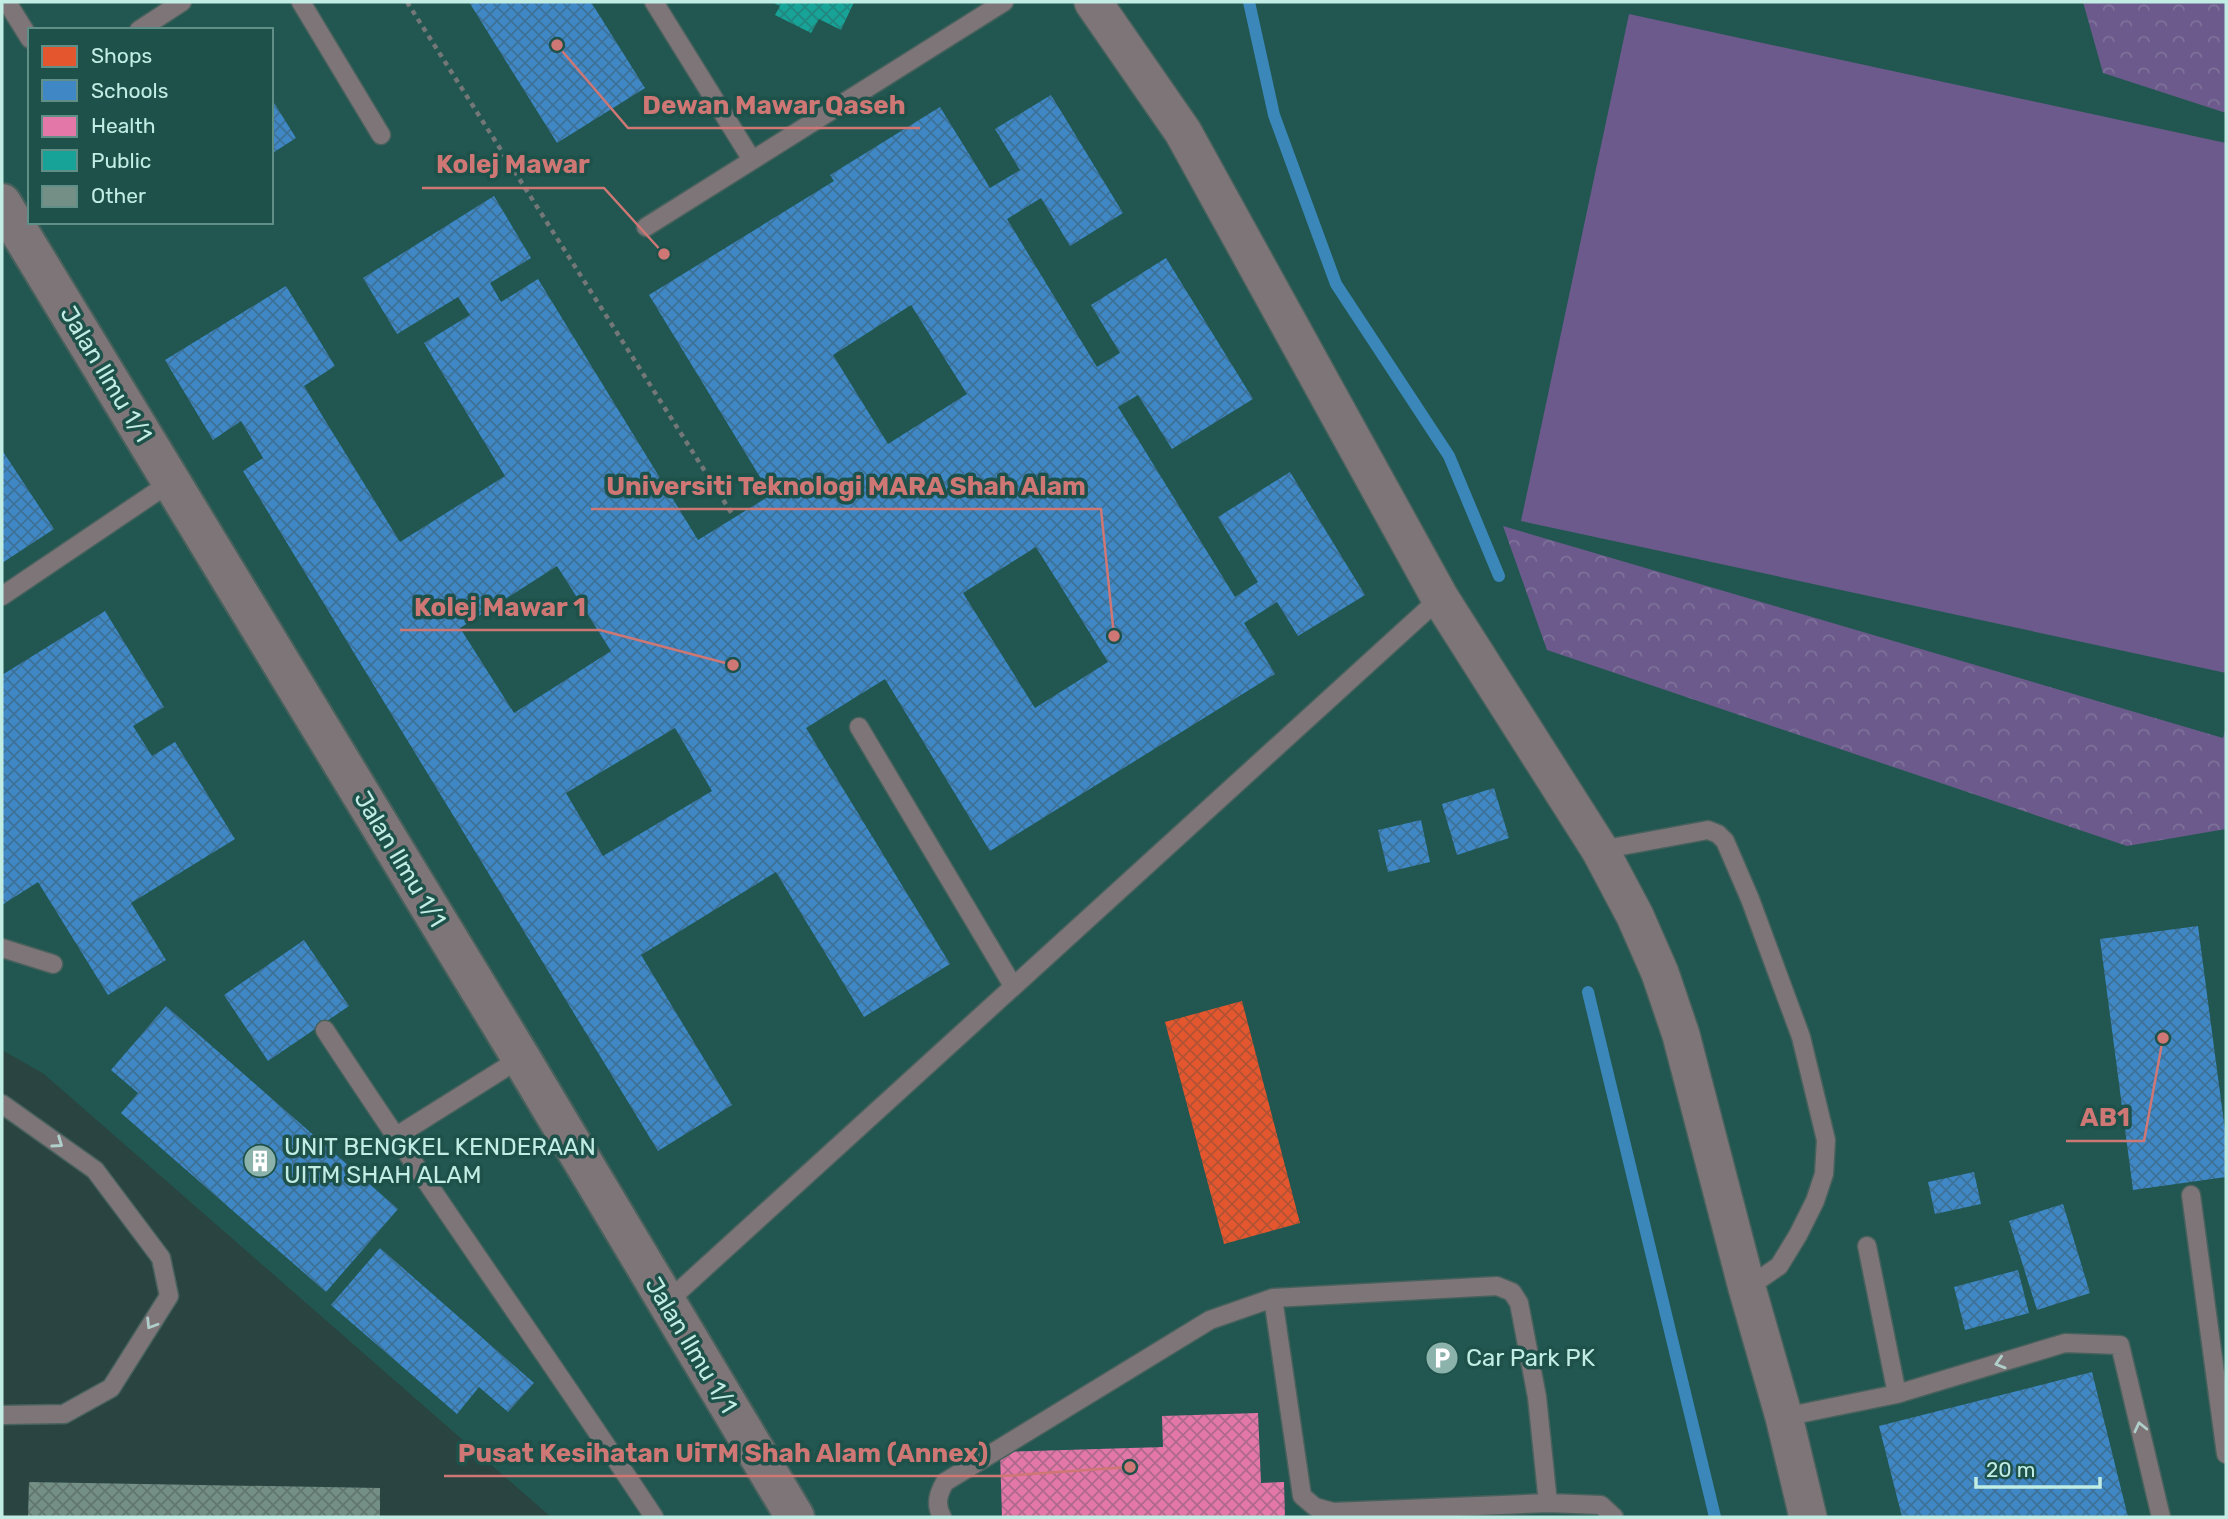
<svg xmlns="http://www.w3.org/2000/svg" width="2228" height="1519" viewBox="0 0 2228 1519" font-family="Rubik,sans-serif">
<style>
.built{fill:#215750;fill-rule:evenodd}
.forest{fill:url(#forest-crowns)}
.pitch{fill:#6b5a8b}
.shops{fill:url(#shops-cross-hatch)}
.schools{fill:url(#schools-cross-hatch);fill-rule:evenodd}
.health{fill:url(#health-cross-hatch)}
.public{fill:url(#public-cross-hatch)}
.lines{fill:none;stroke-linecap:round;stroke-linejoin:round}
.stream{stroke:#3b87b9;stroke-width:12}
.building{fill:url(#building-cross-hatch)}
.service-casing{stroke:#48615d;stroke-width:21}
.minor-casing{stroke:#48615d;stroke-width:40}
.tertiary-casing{stroke:#48615d;stroke-width:42}
.path{stroke:#747778;stroke-width:4.5;stroke-dasharray:5 5;stroke-linecap:butt}
.service{stroke:#7d7578;stroke-width:18}
.minor{stroke:#7d7578;stroke-width:37}
.tertiary{stroke:#7d7578;stroke-width:38}
.oneway{stroke:#b0cfca}
.labels{text-anchor:middle;stroke-width:7;stroke-linejoin:round;paint-order:stroke}
.street-label{font-size:24px;fill:#c1ede5;stroke:#1e5149}
.poi-label{font-size:24px;fill:#c1ede5;stroke:#1e5149;text-anchor:start}
.leader{fill:none;stroke:#ce7774;stroke-width:2.5}
.callout-dot{fill:#ce7774;stroke:#1e5149;stroke-width:2.5}
.callout-label{font-size:26px;text-anchor:middle;font-weight:bold;fill:#ce7774;stroke:#1e5149;stroke-width:7;stroke-linejoin:round;paint-order:stroke}
</style>
<defs>
<pattern id="forest-crowns" width="20" height="18" patternUnits="userSpaceOnUse" patternTransform="scale(1.75)"><rect width="20" height="18" fill="#6b5a8b"/><path d="M2 6a3 3 0 1 1 6 0M12 15a3 3 0 1 1 6 0" fill="none" stroke="#7e729b"/></pattern>
<pattern id="shops-cross-hatch" width="8" height="8" patternUnits="userSpaceOnUse" patternTransform="scale(1.75)"><rect width="8" height="8" fill="#e4572e"/><path d="M0 0l8 8M0 8l8-8" fill="none" stroke="#b15235"/></pattern>
<pattern id="schools-cross-hatch" width="8" height="8" patternUnits="userSpaceOnUse" patternTransform="scale(1.75)"><rect width="8" height="8" fill="#3f88c5"/><path d="M0 0l8 8M0 8l8-8" fill="none" stroke="#3d7198"/></pattern>
<pattern id="health-cross-hatch" width="8" height="8" patternUnits="userSpaceOnUse" patternTransform="scale(1.75)"><rect width="8" height="8" fill="#e377a8"/><path d="M0 0l8 8M0 8l8-8" fill="none" stroke="#b0698a"/></pattern>
<pattern id="public-cross-hatch" width="8" height="8" patternUnits="userSpaceOnUse" patternTransform="scale(1.75)"><rect width="8" height="8" fill="#17a398"/><path d="M0 0l8 8M0 8l8-8" fill="none" stroke="#22877f"/></pattern>
<pattern id="building-cross-hatch" width="8" height="8" patternUnits="userSpaceOnUse" patternTransform="scale(1.75)"><rect width="8" height="8" fill="#748f86"/><path d="M0 0l8 8M0 8l8-8" fill="none" stroke="#60766f"/></pattern>
</defs>
<rect width="100%" height="100%" fill="#2a4541"/>
<path class="built" d="M2,2H2226V1517H551L44,1074L2,1050ZM30,30H271V222H30Z"/>
<path class="forest" d="M2083,2H2226V113L2103,73Z
M1503,526L2223,738L2226,727V829L2127,846L1547,650Z"/>
<path class="pitch" d="M1629,14L2226,143V673L1521,521Z"/>
<path class="shops" d="M1242,1001L1300,1223L1224,1244L1165,1022Z"/>
<path class="schools" d="M469,2H591L645,88L557,143Z
M1051,95L1123,213L1070,246L1041,198L1007,219L1097,367L1120,353L1091,305L1166,258L1253,399L1172,449L1138,395L1118,407L1235,597L1258,582L1218,517L1290,472L1365,595L1298,636L1277,602L1244,623L1275,674L990,851L885,679L806,728L950,964L864,1017L776,872L641,955L732,1105L658,1151L243,471L263,458L241,421L213,440L165,360L286,286L335,366L304,386L400,542L505,476L424,343L470,315L458,297L397,334L363,278L494,196L531,258L490,283L501,302L538,279L698,540L771,495L649,295L834,181L830,175L940,107L990,188L1020,170L995,129ZM911,305L967,394L888,444L833,355ZM1036,547L1108,662L1035,708L963,593ZM557,566L611,651L514,713L460,628ZM675,728L712,791L603,856L566,793Z
M271,98L296,138L271,154Z
M2,450L54,529L2,563Z
M105,611L164,707L133,726L152,756L175,742L235,839L131,903L166,960L108,995L38,882L2,905V675Z
M1494,788L1509,838L1457,855L1442,804Z
M1421,820L1430,862L1388,872L1378,830Z
M2198,926L2226,1138V1177L2133,1190L2100,939Z
M304,940L349,1006L268,1061L224,995Z
M166,1006L398,1209L326,1292L121,1113L138,1093L111,1070Z
M1974,1172L1981,1204L1935,1214L1928,1182Z
M2063,1204L2090,1293L2037,1310L2009,1221Z
M380,1248L534,1383L508,1412L479,1387L457,1414L331,1305Z
M2018,1270L2029,1313L1965,1330L1954,1287Z
M2092,1372L2128,1517H1902L1879,1426Z"/>
<path class="health" d="M1258,1413L1261,1483L1284,1482L1285,1517H1002L1000,1452L1163,1447L1162,1416Z"/>
<path class="public" d="M772,2H854L841,30L819,19L811,33L775,15L780,6Z"/>
<g class="lines">
<path class="stream" d="M1249,2L1274,115L1336,284L1449,456L1499,576
M1588,992L1715,1517"/>
</g>
<path class="building" d="M29,1482L380,1488V1517H28Z"/>
<g class="lines">
<defs>
<path id="service" d="M7,2L30,39
M301,2L381,135
M654,2L752,160
M139,30L182,2
M646,227L1004,2
M2,596L171,482
M859,727L1013,986
M1600,850L1708,830L1718,834L1725,841L1750,899L1801,1037L1826,1140L1824,1174L1815,1201L1798,1235L1779,1266L1747,1288
M2,948L53,964
M325,1030C432,1194 546,1353 654,1517
M2,1104L95,1170L161,1258L169,1296L111,1388L64,1414L2,1415
M395,1137L521,1058
M2191,1195L2226,1454
M1867,1246L1897,1394
M1273,1298L1302,1496L1315,1507L1333,1512L1548,1503L1601,1505L1614,1517
M666,1303L1440,598
M1784,1417L1897,1394L2065,1343L2120,1345L2161,1517
M942,1517C935,1504 938,1494 945,1482L1210,1320L1273,1298L1497,1286L1512,1292L1519,1303L1537,1397L1548,1503"/>
<path id="minor" d="M1093,2L1183,132L1440,598L1600,850L1635,916L1660,973L1681,1035L1747,1288L1784,1417L1808,1517"/>
<path id="tertiary" d="M2,203L521,1058L795,1517"/>
</defs>
<use href="#service" class="service-casing"/>
<use href="#minor" class="minor-casing"/>
<use href="#tertiary" class="tertiary-casing"/>
<path class="path" d="M407,2L734,517"/>
<use href="#service" class="service"/>
<use href="#minor" class="minor"/>
<use href="#tertiary" class="tertiary"/>
</g>
<defs><path id="oneway-chevron" d="M-2-3.5L2.5 0L-2 3.5" fill="none" stroke-width="1.6" stroke-linecap="round" stroke-linejoin="round" transform="scale(1.75)"/></defs>
<g class="oneway">
<use href="#oneway-chevron" transform="translate(58 1143) rotate(35)"/>
<use href="#oneway-chevron" transform="translate(151 1324) rotate(122)"/>
<use href="#oneway-chevron" transform="translate(2000 1363) rotate(163)"/>
<use href="#oneway-chevron" transform="translate(2140 1427) rotate(-103)"/>
</g>
<defs>
<symbol id="building-disc" viewBox="-11 -11 22 22"><circle r="9.5" fill="#8cb2ac" stroke="#1e5149"/><path d="M-4-6H4V6H1V3H-1V6H-4ZM-2.5-4.3h1.7v1.8h-1.7ZM.8-4.3h1.7v1.8H.8ZM-2.5-1h1.7V.8h-1.7ZM.8-1h1.7V.8H.8Z" fill="#fff"/></symbol>
<symbol id="parking-disc" viewBox="-11 -11 22 22"><circle r="9.5" fill="#8cb2ac" stroke="#1e5149"/><path d="M-3.5-5.5H1a3.5 3.5 0 0 1 0 7H-1V5.5H-3.5ZM-1-3.4V-.6H.8a1.4 1.4 0 0 0 0-2.8Z" fill="#fff"/></symbol>
</defs>
<g fill-rule="evenodd">
<use href="#building-disc" x="241" y="1142" width="38" height="38"/>
<use href="#parking-disc" x="1423" y="1339" width="38" height="38"/>
</g>
<g class="labels">
<g class="street-label">
<text transform="translate(106 374) rotate(59)" y="8">Jalan Ilmu 1/1</text>
<text transform="translate(400 859) rotate(59)" y="8">Jalan Ilmu 1/1</text>
<text transform="translate(691 1345) rotate(59)" y="8">Jalan Ilmu 1/1</text>
</g>
<g class="poi-label">
<text x="284" y="1155">UNIT BENGKEL KENDERAAN<tspan x="284" dy="28">UITM SHAH ALAM</tspan></text>
<text x="1466" y="1366">Car Park PK</text>
</g>
</g>
<path class="leader" d="M557 45L628 128H920M664 254L604 188H422M1114 636L1101 509H591M733 665L600 630H400M2163 1038L2144 1141H2066M1130 1467L1003 1476H444"/>
<g class="callout-dot">
<circle cx="557" cy="45" r="7"/>
<circle cx="664" cy="254" r="7"/>
<circle cx="1114" cy="636" r="7"/>
<circle cx="733" cy="665" r="7"/>
<circle cx="2163" cy="1038" r="7"/>
<circle cx="1130" cy="1467" r="7"/>
</g>
<g class="callout-label">
<text x="774" y="114">Dewan Mawar Qaseh</text>
<text x="513" y="173">Kolej Mawar</text>
<text x="846" y="495">Universiti Teknologi MARA Shah Alam</text>
<text x="500" y="616">Kolej Mawar 1</text>
<text x="2105" y="1126">AB1</text>
<text x="723" y="1462">Pusat Kesihatan UiTM Shah Alam (Annex)</text>
</g>
<rect width="2228" height="1519" fill="none" stroke="#c1ede5" stroke-width="7"/>
<rect x="28" y="28" width="245" height="196" fill="#1e5149" stroke="#5f8f87" stroke-width="2"/>
<rect x="42" y="46" width="35" height="21" fill="#e4572e" stroke="#5f8f87" stroke-width="2"/>
<text x="91" y="63" font-size="21" fill="#c1ede5">Shops</text>
<rect x="42" y="80" width="35" height="21" fill="#3f88c5" stroke="#5f8f87" stroke-width="2"/>
<text x="91" y="98" font-size="21" fill="#c1ede5">Schools</text>
<rect x="42" y="116" width="35" height="21" fill="#e377a8" stroke="#5f8f87" stroke-width="2"/>
<text x="91" y="133" font-size="21" fill="#c1ede5">Health</text>
<rect x="42" y="150" width="35" height="21" fill="#17a398" stroke="#5f8f87" stroke-width="2"/>
<text x="91" y="168" font-size="21" fill="#c1ede5">Public</text>
<rect x="42" y="186" width="35" height="21" fill="#748f86" stroke="#5f8f87" stroke-width="2"/>
<text x="91" y="203" font-size="21" fill="#c1ede5">Other</text>
<path d="M1976 1477v10h124v-10" fill="none" stroke="#c1ede5" stroke-width="3.5"/>
<text x="1986" y="1477" font-size="21" fill="#c1ede5" stroke="#1e5149" stroke-width="5" paint-order="stroke">20 m</text>
</svg>
